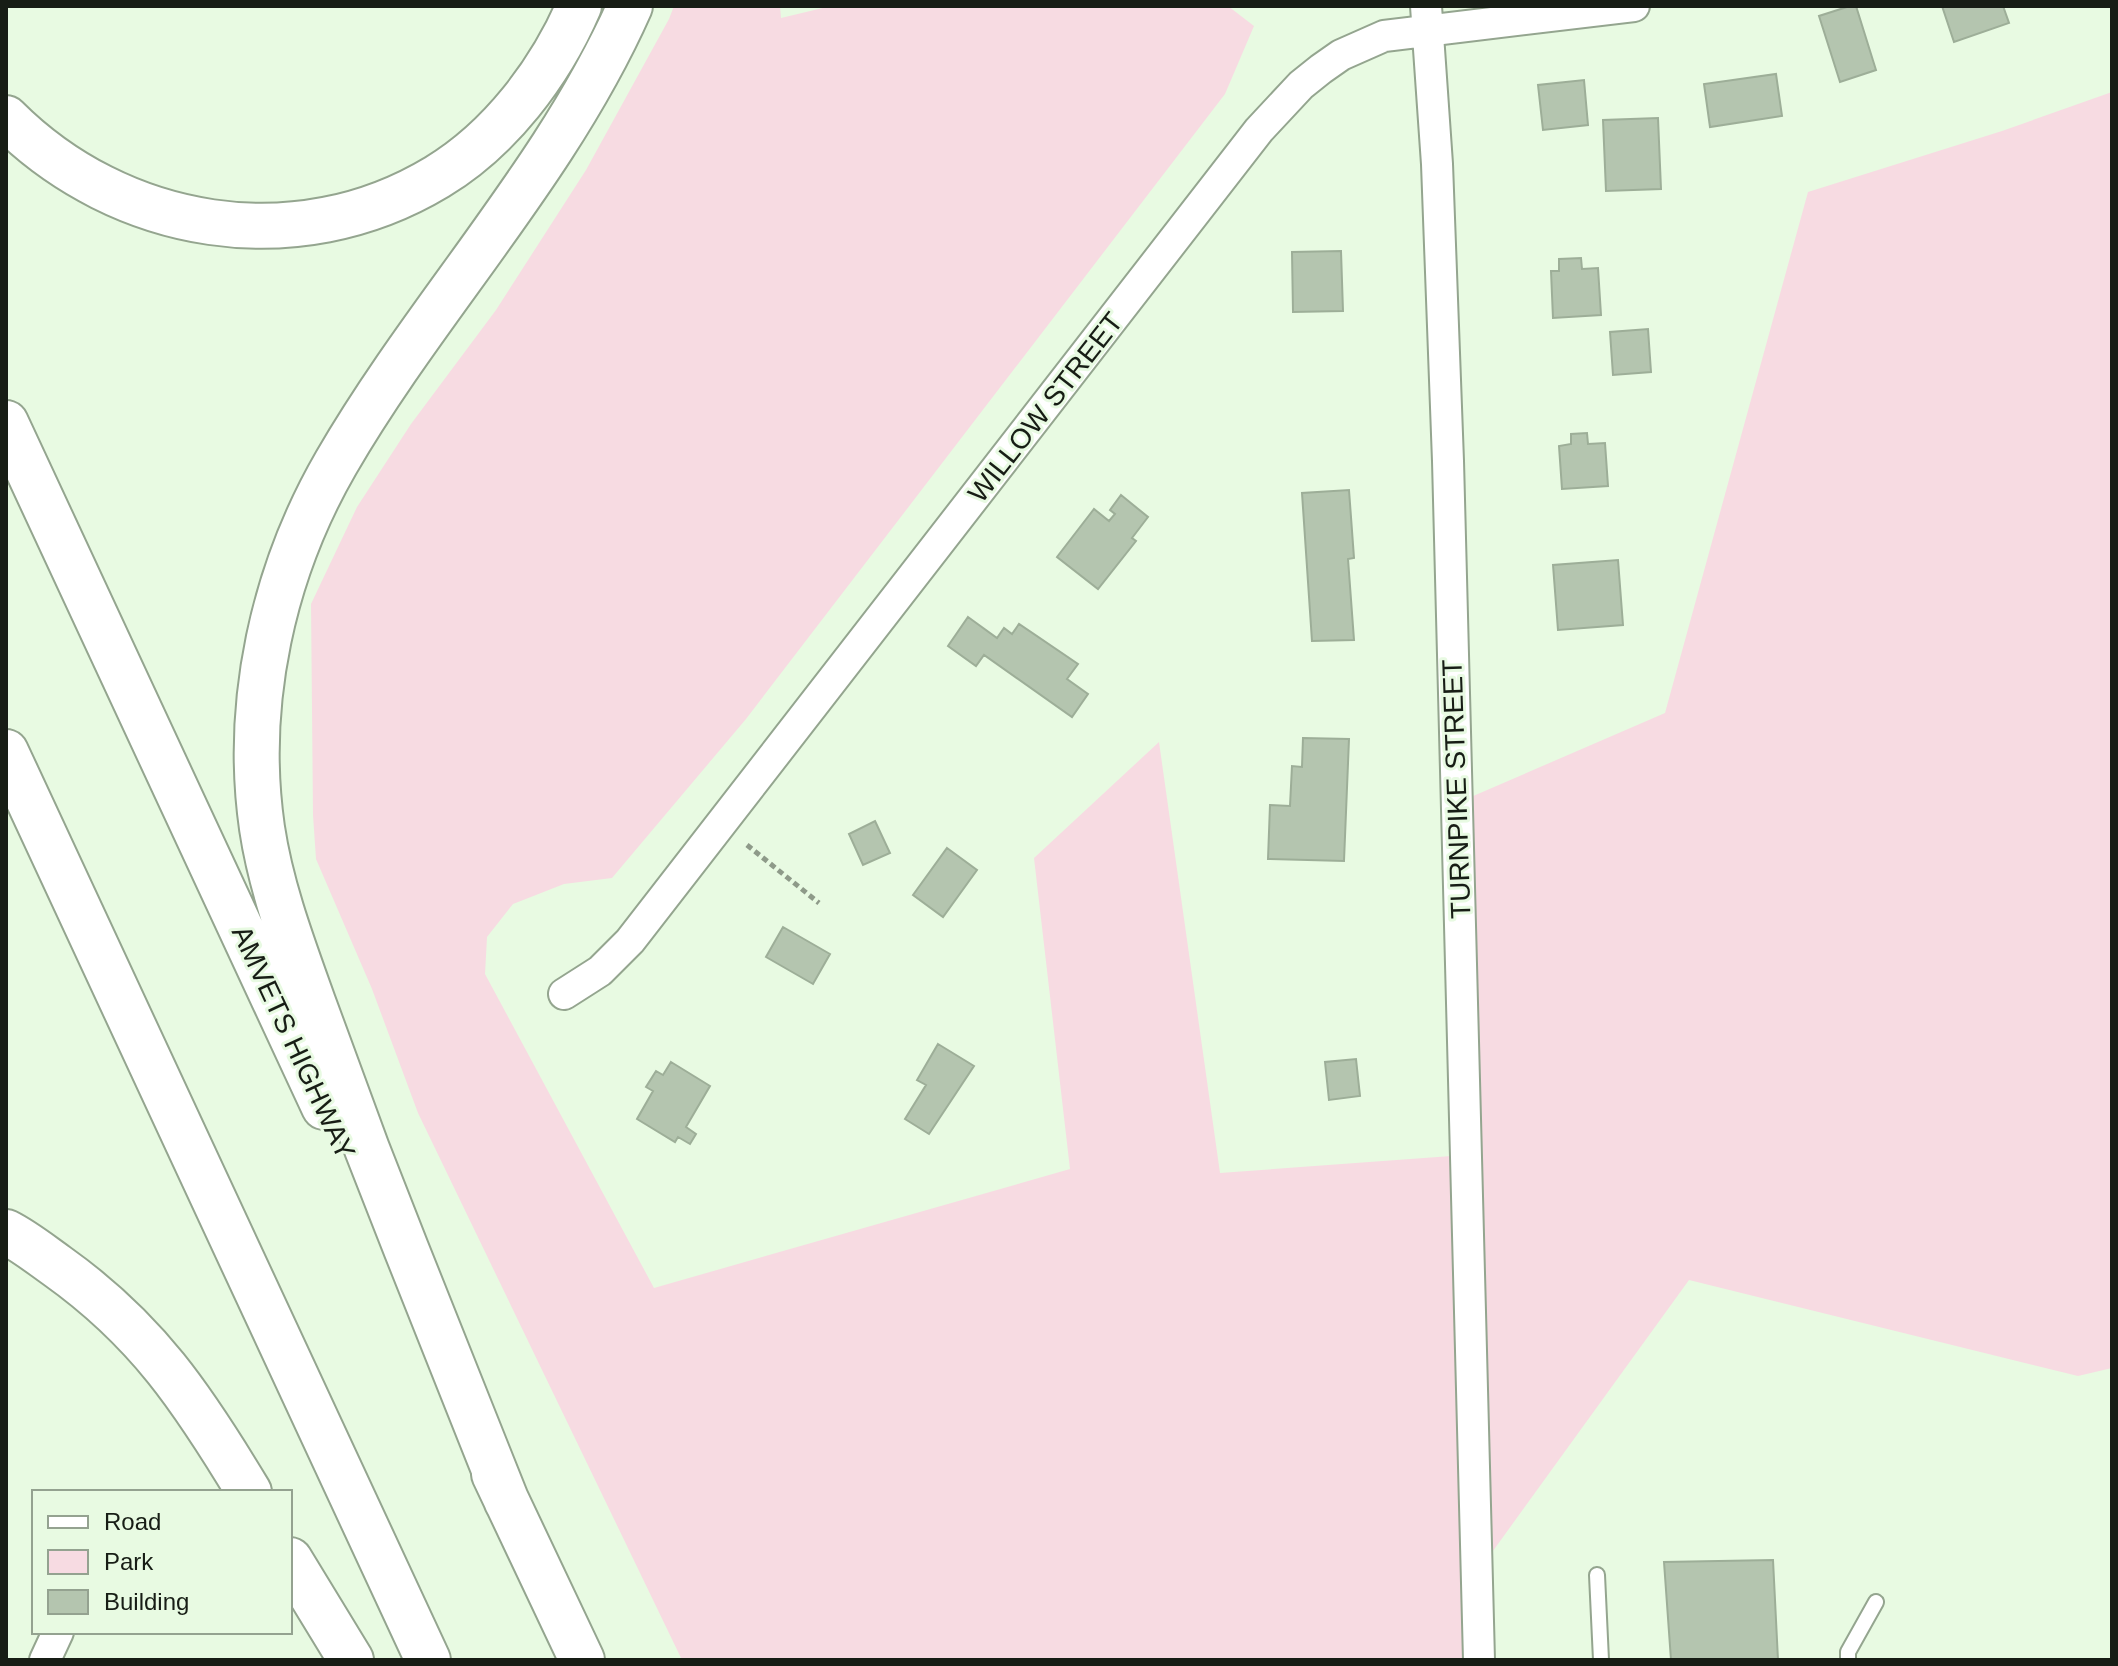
<svg xmlns="http://www.w3.org/2000/svg" width="2118" height="1666" viewBox="0 0 2118 1666" font-family="Arial,sans-serif">
<style>
.green{fill:#f7dbe2}
.building{fill:#b4c5af;stroke:#9dae98;stroke-width:2}
.lines{fill:none;stroke-linecap:round;stroke-linejoin:round}
.lane-casing{stroke:#94a58f;stroke-width:18}
.street-casing{stroke:#94a58f;stroke-width:34}
.highway-casing{stroke:#94a58f;stroke-width:48}
.path{stroke:#8e9a89;stroke-width:5;stroke-dasharray:6 4;stroke-linecap:butt}
.lane{stroke:#fff;stroke-width:14}
.street{stroke:#fff;stroke-width:30}
.highway{stroke:#fff;stroke-width:44}
.labels{text-anchor:middle;stroke-width:6;stroke-linejoin:round;paint-order:stroke}
.street-label{font-size:28px;fill:#171d15;stroke:#e8fae2}
</style>
<rect width="100%" height="100%" fill="#e8fae2"/>
<path class="green" d="M674,6H780L781,18L831,6H1228L1254,26L1225,94L746,719L612,878L564,884L513,904L487,937L485,974L654,1288L1070,1169L1034,858L1159,742L1220,1173L1465,1155L1457,803L1665,713L1808,192L2002,131L2112,92V1368L2078,1376L1689,1280L1477,1573L1479,1660H682L418,1113L372,989L316,859L313,815L311,604L357,507L411,424L496,310L586,170L669,19Z"/>
<path class="building" d="M1850,6H1856L1876,70L1840,82L1819,16Z
M1942,6H2003L2009,23L1954,42Z
M1776,74L1782,116L1710,127L1704,84Z
M1584,80L1588,125L1543,130L1538,85Z
M1658,118L1661,189L1606,191L1603,120Z
M1341,251L1343,311L1293,312L1292,252Z
M1581,258L1582,269L1598,268L1601,315L1553,318L1551,271H1559V259Z
M1648,329L1651,372L1613,375L1610,332Z
M1587,433L1588,444L1605,443L1608,486L1562,489L1559,446L1571,444V434Z
M1349,490L1354,558L1348,559L1354,640L1312,641L1302,493Z
M1121,495L1148,517L1132,538L1136,541L1098,589L1057,557L1094,509L1109,521L1115,514L1110,510Z
M1618,560L1623,625L1558,630L1553,565Z
M968,617L997,638L1004,628L1012,634L1019,624L1078,664L1067,679L1088,694L1072,717L984,655L976,666L948,646Z
M1303,738L1349,739L1344,861L1268,859L1270,805L1290,806L1292,766L1302,767Z
M875,821L890,853L863,865L849,834Z
M947,848L977,870L943,917L913,895Z
M783,927L830,954L813,984L766,957Z
M938,1044L974,1066L929,1134L905,1119L926,1085L917,1080Z
M1356,1059L1360,1096L1329,1100L1325,1062Z
M671,1062L710,1086L686,1127L696,1134L690,1144L678,1137L675,1142L637,1119L653,1091L646,1087L656,1071L663,1075Z
M1773,1560L1778,1660H1671L1664,1562Z"/>
<g class="lines">
<defs>
<path id="lane" d="M1597,1575L1601,1660
M1848,1660V1652L1876,1602"/>
<path id="street" d="M1426,6L1437,164L1448,461L1479,1660
M564,994L600,971L630,941L1259,130L1301,85L1321,69L1341,55L1384,36L1634,6
M45,1660L58,1632"/>
<path id="highway" d="M6,118C120,232 296,262 437,177C500,139 550,73 579,6
M6,423L324,1107
M6,752L428,1660
M6,1232C24,1241 40,1254 57,1266C147,1330 193,1399 249,1492
M494,1474L582,1660
M507,1502C460,1385 413,1267 367,1149C349,1100 331,1051 313,1002C293,946 271,888 262,828C244,703 273,572 336,463C427,306 556,173 630,6
M290,1560L351,1660"/>
</defs>
<use href="#lane" class="lane-casing"/>
<use href="#street" class="street-casing"/>
<use href="#highway" class="highway-casing"/>
<path class="path" d="M747,845L819,903"/>
<use href="#lane" class="lane"/>
<use href="#street" class="street"/>
<use href="#highway" class="highway"/>
</g>
<g class="labels">
<g class="street-label">
<text transform="translate(1045 407) rotate(-52)" y="10">WILLOW STREET</text>
<text transform="translate(1456 789) rotate(-92)" y="10">TURNPIKE STREET</text>
<text transform="translate(294 1042) rotate(65)" y="10">AMVETS HIGHWAY</text>
</g>
</g>
<rect width="2118" height="1666" fill="none" stroke="#171d15" stroke-width="16"/>
<rect x="32" y="1490" width="260" height="144" fill="#e8fae2" stroke="#94a290" stroke-width="2"/>
<rect x="48" y="1516" width="40" height="12" fill="#ffffff" stroke="#94a290" stroke-width="2"/>
<text x="104" y="1530" font-size="24" fill="#171d15">Road</text>
<rect x="48" y="1550" width="40" height="24" fill="#f7dbe2" stroke="#94a290" stroke-width="2"/>
<text x="104" y="1570" font-size="24" fill="#171d15">Park</text>
<rect x="48" y="1590" width="40" height="24" fill="#b4c5af" stroke="#94a290" stroke-width="2"/>
<text x="104" y="1610" font-size="24" fill="#171d15">Building</text>
</svg>
